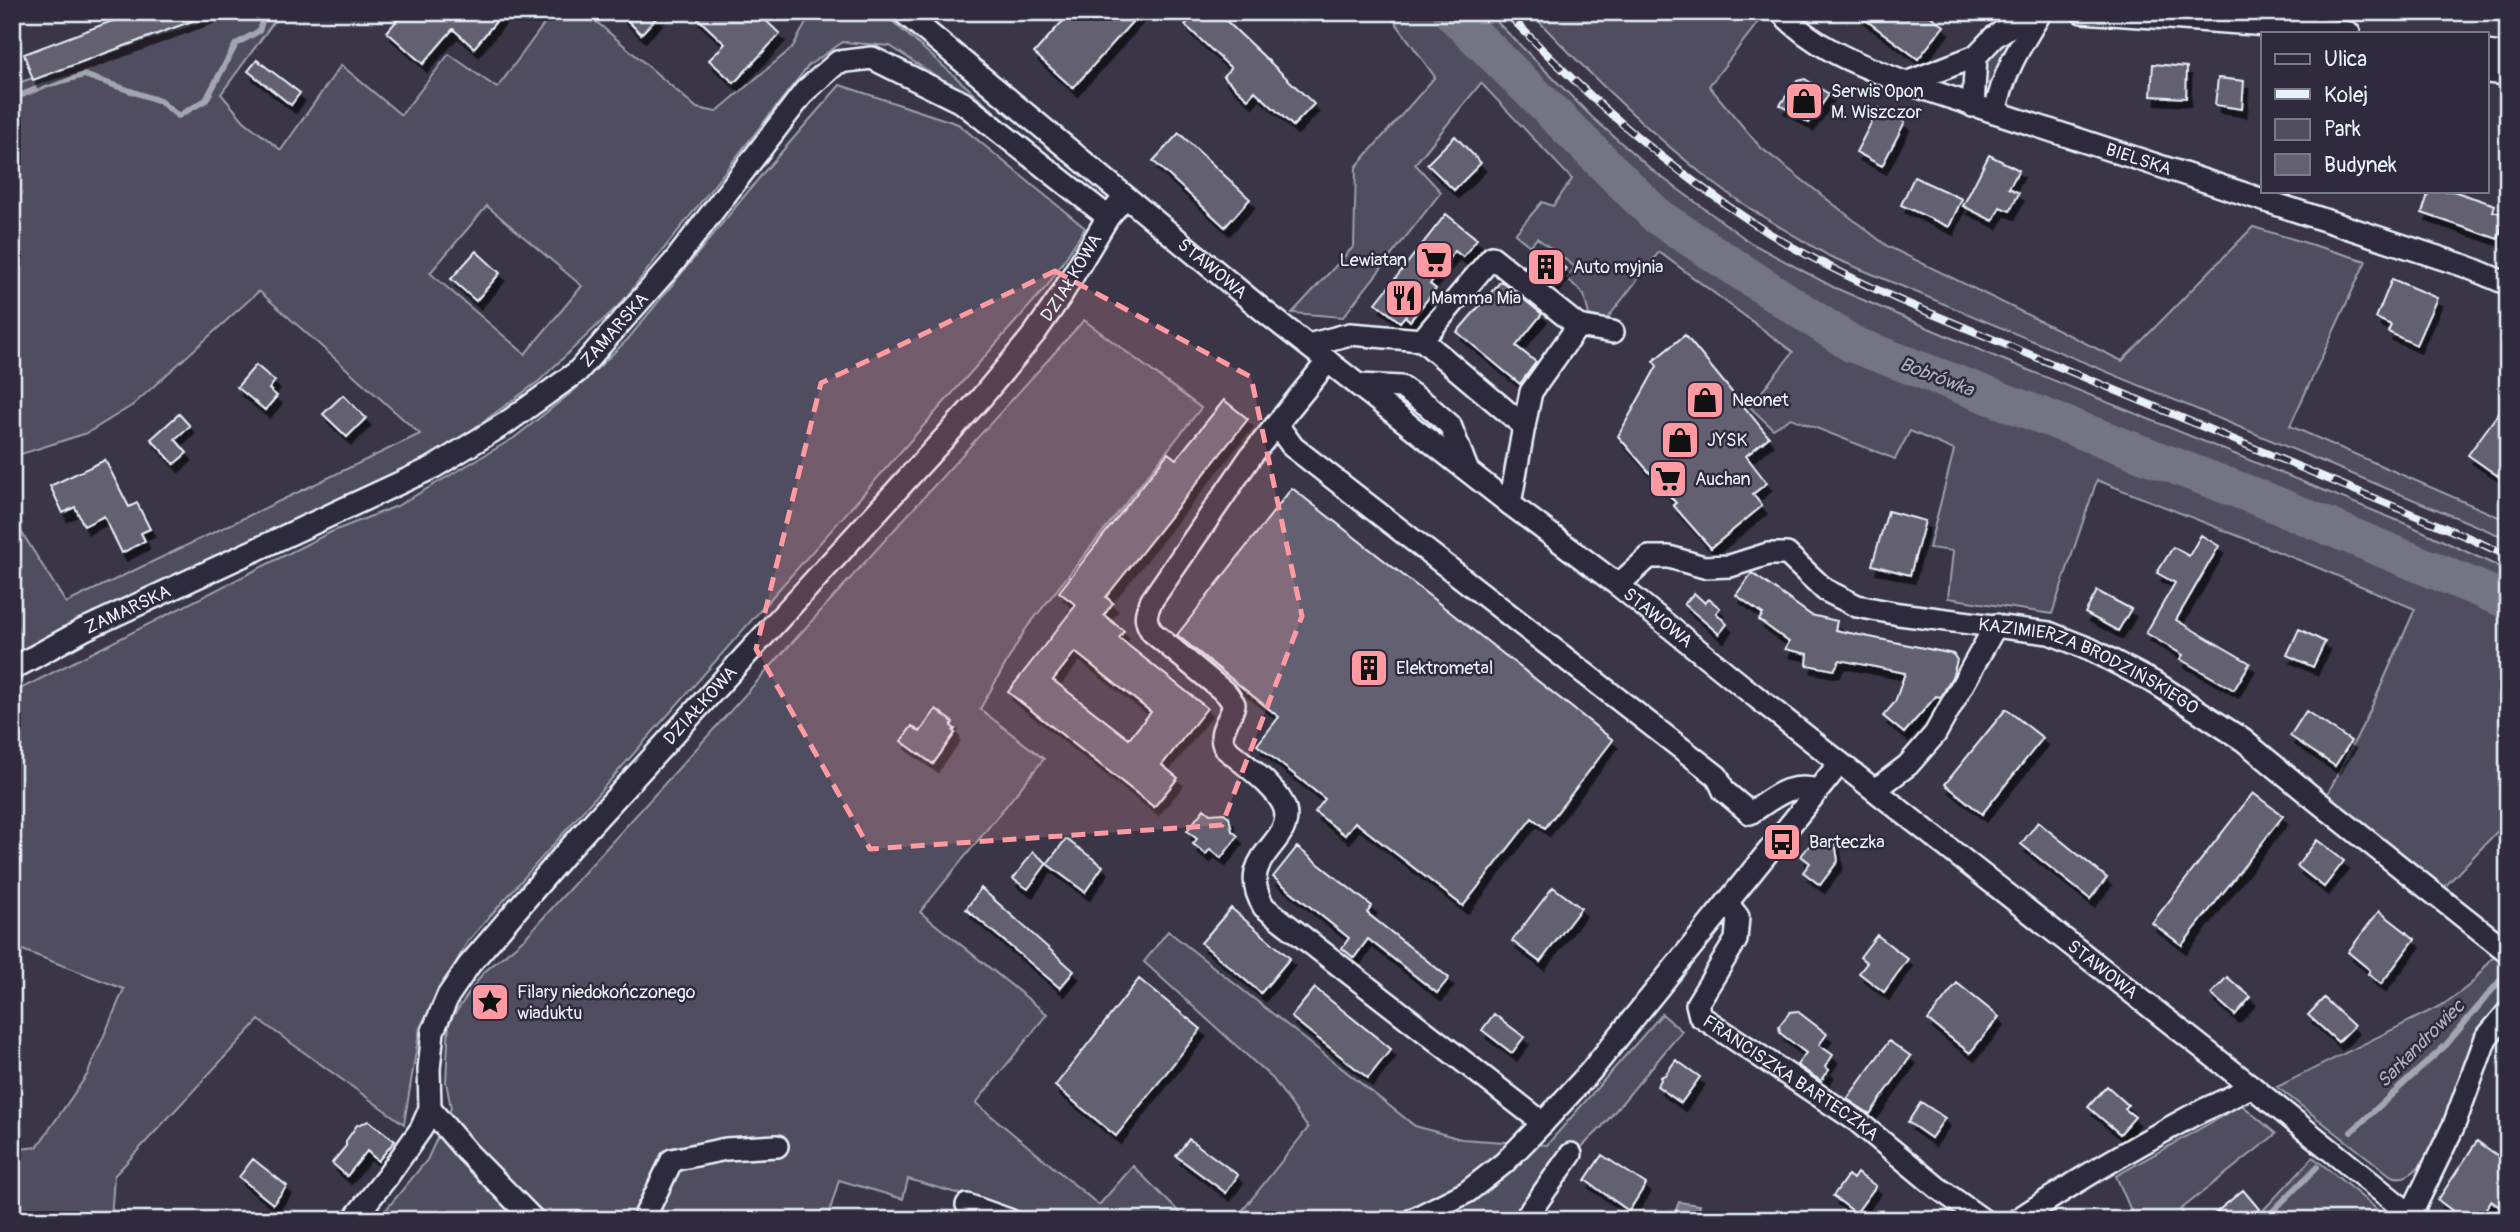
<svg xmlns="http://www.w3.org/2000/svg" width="2520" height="1232" viewBox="0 0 2520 1232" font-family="Pangolin,sans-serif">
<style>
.green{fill:#504e5f;stroke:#9ca0ac;stroke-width:2;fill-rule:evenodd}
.water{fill:#737482;stroke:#a2a6b1;stroke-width:2}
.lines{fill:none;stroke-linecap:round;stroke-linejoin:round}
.stream{stroke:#a2a6b1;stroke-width:6}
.river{stroke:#737482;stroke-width:37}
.building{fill:#636171;stroke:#e8f1f8;stroke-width:2;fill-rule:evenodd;filter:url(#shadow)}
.minor-casing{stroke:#e8f1f8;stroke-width:26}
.minor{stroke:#2f2a3d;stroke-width:21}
.rail-casing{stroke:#e8f1f8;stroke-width:8}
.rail{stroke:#2f2a3d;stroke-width:5;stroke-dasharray:16;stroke-linecap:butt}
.marked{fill:#ff9aa2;fill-opacity:0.2;stroke:#ff9aa2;stroke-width:5;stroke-dasharray:14 9;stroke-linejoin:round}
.labels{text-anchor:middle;stroke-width:5;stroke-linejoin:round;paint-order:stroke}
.poi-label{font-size:18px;fill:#e8f1f8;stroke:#2f2a3d;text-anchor:start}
.street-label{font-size:18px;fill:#e8f1f8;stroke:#2f2a3d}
.water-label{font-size:19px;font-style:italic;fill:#aeb2bd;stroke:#2f2a3d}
</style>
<defs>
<filter id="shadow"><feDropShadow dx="4.5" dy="8" stdDeviation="0" flood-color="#0009"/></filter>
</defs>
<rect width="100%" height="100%" fill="#3a3648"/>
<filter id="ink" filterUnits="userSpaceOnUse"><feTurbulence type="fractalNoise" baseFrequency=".0143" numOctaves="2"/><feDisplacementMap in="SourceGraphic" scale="14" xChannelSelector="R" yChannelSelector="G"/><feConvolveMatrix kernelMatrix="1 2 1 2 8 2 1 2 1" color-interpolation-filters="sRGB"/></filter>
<g filter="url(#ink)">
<path class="green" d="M229,12H281L221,94L244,121L281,150L341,65L401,115L449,54L497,88L553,12H585L697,108L716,112L792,48L811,14L809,12H882L1011,126L890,46L843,42L809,65L622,302L539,381L446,449L392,476L12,654V517L66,603L420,434L259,291L133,405L87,433L12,457V85ZM487,206L582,286L525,354L430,273Z
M1388,12H1487L1593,118L1652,170L1751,243L1833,287L1989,354L2411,526L2508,571V820L2441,891L2325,799L2369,713L2415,609L2314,566L2097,480L2052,614L1948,598L1953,551L1929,548L1954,450L1910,431L1895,459L1791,418L1773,429L1750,407L1793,352L1659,252L1607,319L1589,315L1584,295L1567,278L1575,267L1537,238L1530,246L1515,234L1542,202L1553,206L1572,179L1481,83L1415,164L1441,192L1343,317L1292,313L1354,246L1356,167L1435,77Z
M1530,12H1751L1759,21L1709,86L1760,147L1887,246L2122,361L2253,227L2366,261L2290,426L2508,521V539L1829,256C1790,233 1751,211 1715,184C1649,133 1588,73 1530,12Z
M2021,29C2012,45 1998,81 1982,88L1984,59Z
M840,85L958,124L1085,228L1048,285L468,941L420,1027L404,1124L259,1020L114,1176L111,1220H12V1150L37,1147L87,1075L124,989L12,946V693L331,532L397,506L514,438L577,388L628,339L764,172Z
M1084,320L1201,408L1025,630L980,709L1044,759L920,912L1047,1014L976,1103L1099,1205L1133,1166L1182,1215L1229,1220H1049L908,1179L903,1199L839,1180L827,1220H384L380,1217L427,1160L451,1108L446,1082L449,1022L483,973L525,938Z
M1168,931L1415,1126L1461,1139L1547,1145L1662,1014L1682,1031L1601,1128L1507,1220H1235L1308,1128L1273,1079L1144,962Z
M2496,953L2504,963H2508V999C2496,1009 2484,1023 2477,1036C2463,1061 2432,1197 2390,1175L2277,1087L2444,1004L2471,984Z
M2242,1105L2276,1134L2180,1210L2190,1220H2135L2116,1176Z
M2313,1157L2390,1220H2254Z"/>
<path class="water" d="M1679,1202L1700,1205L1697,1220H1672Z"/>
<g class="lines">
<path class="stream" d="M12,99L46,85L84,75L160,101L178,116L206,100L236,44L259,31L265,12
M2351,1132L2446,1045L2508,971
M2264,1220L2317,1167"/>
<path class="river" d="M1451,12L1658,217L1852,344L2262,499L2508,601"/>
</g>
<path class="building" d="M136,12L211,14L33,80L24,54Z
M404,12H504L474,48L453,29L423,64L387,32Z
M619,12H662L641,34Z
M691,12H757L780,34L734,83L709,60L725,44Z
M1071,12H1141L1073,88L1034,53Z
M1197,12H1217L1314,104L1293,126L1255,91L1248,99L1223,76L1231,68L1185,25Z
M1855,12H1925L1944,26L1918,59Z
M257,60L300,93L291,105L248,71Z
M2153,64L2187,67L2186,98L2151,96Z
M2218,78L2244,81L2242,109L2215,105Z
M1805,79L1829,94L1809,123L1780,105L1797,81Z
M1879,108L1905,122L1882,166L1856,152Z
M1179,133L1250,199L1225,227L1153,161Z
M1455,136L1481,163L1454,190L1427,164Z
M1989,155L2019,170L2009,188L2019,193L2010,211L2000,207L1993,221L1963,206Z
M1914,177L1962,199L1949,227L1901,205Z
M2429,191H2453L2495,205L2493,211L2505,215L2498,239L2422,213Z
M1446,214L1477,239L1463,257L1455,251L1430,284L1436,289L1410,321L1405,316L1400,322L1376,303Z
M1540,247L1566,269L1551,288L1524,266Z
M476,251L500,273L476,301L451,279Z
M2392,279L2437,298L2416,345L2388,332L2391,325L2376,318Z
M1501,281L1542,314L1516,346L1536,362L1520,384L1457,332Z
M1685,335L1769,437L1746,456L1767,483L1753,494L1762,506L1711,548L1673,505L1676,503L1618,436L1657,366L1653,361Z
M256,365L275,381L269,389L277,396L265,410L237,387Z
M343,395L366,418L347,437L323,414Z
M1224,400L1248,419L1106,597L1113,603L1104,615L1124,631L1119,638L1207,708L1162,765L1178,778L1154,807L1008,692L1076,605L1059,592L1168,453L1176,459ZM1075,652L1151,712L1129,739L1053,680Z
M2508,400V483L2468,455Z
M179,414L190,426L175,439L187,453L174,464L151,439Z
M105,460L129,507L137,503L150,529L141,533L145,541L122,553L104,516L84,526L75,507L63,513L50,486Z
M1292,488L1613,740L1545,828L1532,818L1463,906L1355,822L1345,835L1315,812L1325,799L1257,745L1279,717L1177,635Z
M1888,511L1925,521L1910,575L1872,565Z
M2201,535L2219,546L2176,620L2250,663L2234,690L2180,659L2183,655L2146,633L2175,583L2157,573L2173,547L2189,556Z
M1752,573L1811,615L1837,621L1835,630L1953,654L1957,660L1953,675L1941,697L1936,696L1904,733L1883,716L1895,702L1905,673L1840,660L1834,670L1807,665L1808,654L1785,649L1789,642L1759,620L1763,614L1736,595Z
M2097,591L2131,609L2118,631L2085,613Z
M1694,593L1705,603L1709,599L1720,608L1716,613L1727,624L1719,634L1684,604Z
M2299,629L2325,642L2313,667L2287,655Z
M936,709L953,722L951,726L955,729L953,731L955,733L933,764L901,741L912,726L920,732Z
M2006,709L2043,738L1982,814L1945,784Z
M2306,711L2351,741L2335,766L2290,736Z
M2253,793L2283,816L2182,945L2152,923Z
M1204,809L1210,814L1224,813L1229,817L1232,831L1238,836L1221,858L1210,849L1206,854L1193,844L1197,839L1187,831Z
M2038,822L2107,878L2090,899L2021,844Z
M1817,836L1826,842L1835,841L1838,861L1820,885L1803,872L1810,863L1801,856Z
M1066,839L1103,866L1085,892L1047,864Z
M2317,840L2344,861L2324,887L2297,866Z
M1297,847L1372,906L1367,913L1449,978L1437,993L1368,939L1354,958L1342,948L1349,938L1273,877Z
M1033,852L1047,863L1028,889L1013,879Z
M1553,887L1581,908L1540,962L1512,941Z
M981,888L1074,971L1060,988L966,909Z
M1231,908L1290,958L1261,993L1201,943Z
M2379,911L2415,939L2381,984L2368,974L2370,970L2348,952Z
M1877,935L1908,959L1884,992L1859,973L1867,963L1860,957Z
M2227,977L2251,997L2235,1015L2211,994Z
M1139,979L1201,1029L1116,1136L1055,1086Z
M1957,983L1999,1017L1970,1053L1928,1020Z
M1315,988L1391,1049L1368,1078L1291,1017Z
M2324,998L2354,1026L2338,1042L2308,1015Z
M1797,1011L1827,1034L1819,1045L1833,1055L1825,1067L1829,1070L1821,1081L1797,1065L1806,1053L1780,1033L1779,1026L1790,1012Z
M1494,1014L1524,1037L1512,1053L1482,1030Z
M1889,1041L1911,1056L1870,1114L1847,1099Z
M1676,1060L1700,1077L1681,1103L1657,1086L1661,1080L1660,1077L1665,1075Z
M2107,1086L2128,1105L2125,1109L2135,1117L2120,1134L2088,1107Z
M1921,1102L1945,1118L1931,1138L1908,1122Z
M369,1121L395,1141L378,1161L367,1151L347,1176L332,1163L346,1146V1141L357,1125Z
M1189,1139L1238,1175L1226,1193L1176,1156Z
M2477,1141L2508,1163V1213L2491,1201L2478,1220H2465L2438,1200Z
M1602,1155L1646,1184L1629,1211L1585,1180Z
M253,1159L287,1186L273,1204L239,1177Z
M1857,1173L1876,1186L1856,1213L1833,1196L1848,1175L1853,1179Z
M2243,1190L2259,1209L2246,1220H2207Z"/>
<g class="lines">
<defs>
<g id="minor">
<path id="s1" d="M903,12L1265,312L1510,504L1618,585L1746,689L2251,1086L2417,1220"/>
<path id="s2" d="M1781,12C1815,49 1860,65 1906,83L2465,266L2508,284"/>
<path d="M2082,12L2309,28L2349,33"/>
<path d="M2487,52L2508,55"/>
<path d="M2487,72L2508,74"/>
<path d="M1906,83L1976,56"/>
<path d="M1973,106L1976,56L1994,37L2032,12"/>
<path d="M1995,112C2004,71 2019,48 2041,12"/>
<path d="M1422,340L1492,257L1578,326"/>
<path d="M1308,345L1350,334L1422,340L1524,426L1510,504"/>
<path d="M1328,361L1251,456L1152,600C1145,613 1144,620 1152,632L1227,694L1234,704C1231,721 1216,730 1225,748C1241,762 1279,788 1285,809C1294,845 1233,856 1264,907L1543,1123"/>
<path d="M1359,385L1401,387L1427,405L1450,425L1467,469"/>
<path d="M1277,425L1293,447L1717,776L1724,791L1750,813C1774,798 1788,782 1817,790"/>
<path d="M1524,426L1531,392L1578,326L1613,332"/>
<path id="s3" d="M1618,585L1649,557H1669L1704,567L1730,566L1768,554H1787L1825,590L1857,606L1899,614L2049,633L2090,649L2157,684L2243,740L2317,801L2508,952"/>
<path id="s4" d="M12,669L83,630L434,467L506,423L577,372L674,262L805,91L838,62L872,58L963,103L1108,217L1125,197"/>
<path d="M1875,790L1908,765L1935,734L1996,625"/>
<path id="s5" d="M1727,903L1738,917L1736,940L1697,1004L1700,1016L1857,1121L1938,1188L1983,1220"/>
<path d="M430,1109L467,1152L534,1220"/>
<path d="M967,1205L1009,1220"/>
<path id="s6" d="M353,1220L387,1177L421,1129L430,1109L429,1069L433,1031L448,996L469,965L568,850L981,398L1035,333L1060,297L1108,217"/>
<path d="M643,1220L672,1160L726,1149L777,1146"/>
<path d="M1412,1220L1467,1192L1504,1163L1543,1123L1590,1072L1840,763"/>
<path d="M1524,1220L1571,1154"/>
<path d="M2017,1220C2071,1184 2127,1151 2184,1120C2206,1107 2230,1100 2251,1086"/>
<path d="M2406,1220L2411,1214L2454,1125L2486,1038L2508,1012"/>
</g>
</defs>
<use href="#minor" class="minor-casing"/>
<use href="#minor" class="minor"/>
<defs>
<path id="rail" d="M1506,12C1580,91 1663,164 1753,223C1799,253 1849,277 1899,300L2467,537L2508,556"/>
</defs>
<use href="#rail" class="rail-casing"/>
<use href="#rail" class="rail"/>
</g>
</g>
<path class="marked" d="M1055,271L1251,377L1302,616L1222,825L870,849L756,649L821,383Z"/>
<defs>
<symbol id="shop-square" viewBox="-11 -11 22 22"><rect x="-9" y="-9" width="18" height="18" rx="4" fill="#ff9aa2" stroke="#2f2a3d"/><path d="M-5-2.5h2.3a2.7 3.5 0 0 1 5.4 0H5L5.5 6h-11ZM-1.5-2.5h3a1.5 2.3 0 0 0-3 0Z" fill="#111"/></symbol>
<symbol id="supermarket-square" viewBox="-11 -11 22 22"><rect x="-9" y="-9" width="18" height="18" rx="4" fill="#ff9aa2" stroke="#2f2a3d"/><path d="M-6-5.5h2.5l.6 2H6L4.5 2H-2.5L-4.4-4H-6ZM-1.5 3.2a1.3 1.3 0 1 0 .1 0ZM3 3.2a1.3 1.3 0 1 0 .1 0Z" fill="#111"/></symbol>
<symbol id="building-square" viewBox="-11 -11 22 22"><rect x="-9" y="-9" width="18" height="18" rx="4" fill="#ff9aa2" stroke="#2f2a3d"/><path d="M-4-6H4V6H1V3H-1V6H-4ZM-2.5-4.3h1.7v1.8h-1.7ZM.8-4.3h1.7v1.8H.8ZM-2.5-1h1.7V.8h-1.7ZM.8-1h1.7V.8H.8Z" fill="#111"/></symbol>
<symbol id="restaurant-square" viewBox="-11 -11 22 22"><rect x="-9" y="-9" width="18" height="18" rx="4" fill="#ff9aa2" stroke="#2f2a3d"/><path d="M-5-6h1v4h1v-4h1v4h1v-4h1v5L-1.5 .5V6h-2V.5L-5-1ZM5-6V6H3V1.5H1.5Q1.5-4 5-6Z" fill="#111"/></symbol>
<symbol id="bus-square" viewBox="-11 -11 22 22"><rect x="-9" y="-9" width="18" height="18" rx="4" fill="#ff9aa2" stroke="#2f2a3d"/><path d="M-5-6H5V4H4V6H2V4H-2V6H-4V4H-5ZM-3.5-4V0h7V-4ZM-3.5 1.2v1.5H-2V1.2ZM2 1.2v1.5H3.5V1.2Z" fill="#111"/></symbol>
<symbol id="sight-square" viewBox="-11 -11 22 22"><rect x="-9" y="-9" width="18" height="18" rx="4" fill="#ff9aa2" stroke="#2f2a3d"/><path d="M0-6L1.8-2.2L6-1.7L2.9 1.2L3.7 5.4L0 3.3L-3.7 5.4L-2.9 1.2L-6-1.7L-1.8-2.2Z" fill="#111"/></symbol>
</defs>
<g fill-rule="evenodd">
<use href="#shop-square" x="1782" y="79" width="44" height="44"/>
<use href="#supermarket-square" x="1412" y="238" width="44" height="44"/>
<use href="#building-square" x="1524" y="245" width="44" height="44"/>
<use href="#restaurant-square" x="1382" y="276" width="44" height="44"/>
<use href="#shop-square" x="1683" y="378" width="44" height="44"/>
<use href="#shop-square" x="1658" y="418" width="44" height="44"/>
<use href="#supermarket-square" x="1646" y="457" width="44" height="44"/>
<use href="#building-square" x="1347" y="646" width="44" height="44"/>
<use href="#bus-square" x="1760" y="820" width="44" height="44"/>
<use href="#sight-square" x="468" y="980" width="44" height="44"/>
</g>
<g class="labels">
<g class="poi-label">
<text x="1831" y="97">Serwis Opon<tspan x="1831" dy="21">M. Wiszczor</tspan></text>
<text x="1407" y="266" text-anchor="end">Lewiatan</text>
<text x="1573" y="273">Auto myjnia</text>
<text x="1431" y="304">Mamma Mia</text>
<text x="1732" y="406">Neonet</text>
<text x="1707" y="446">JYSK</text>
<text x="1695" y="485">Auchan</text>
<text x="1396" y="674">Elektrometal</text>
<text x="1809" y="848">Barteczka</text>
<text x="517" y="998">Filary niedokończonego<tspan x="517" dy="21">wiaduktu</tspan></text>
</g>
<g class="street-label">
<text dy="6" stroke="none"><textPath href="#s2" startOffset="390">BIELSKA</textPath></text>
<text dy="6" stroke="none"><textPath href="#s1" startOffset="402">STAWOWA</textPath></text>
<text dy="6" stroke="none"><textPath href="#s6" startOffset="1204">DZIAŁKOWA</textPath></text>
<text dy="6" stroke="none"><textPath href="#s4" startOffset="696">ZAMARSKA</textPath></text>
<text dy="6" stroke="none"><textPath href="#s4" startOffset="130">ZAMARSKA</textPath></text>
<text dy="6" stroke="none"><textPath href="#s1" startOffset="968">STAWOWA</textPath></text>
<text dy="6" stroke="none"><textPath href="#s3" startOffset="513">KAZIMIERZA BRODZIŃSKIEGO</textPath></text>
<text dy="6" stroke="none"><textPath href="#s6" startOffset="637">DZIAŁKOWA</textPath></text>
<text dy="6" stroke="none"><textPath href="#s1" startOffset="1535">STAWOWA</textPath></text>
<text dy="6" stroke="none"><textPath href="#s5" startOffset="238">FRANCISZKA BARTECZKA</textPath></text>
</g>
<g class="water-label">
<text transform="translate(1937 376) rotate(21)" y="7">Bobrówka</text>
<text transform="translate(2420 1043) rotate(-45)" y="7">Sarkandrowiec</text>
</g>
</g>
<rect width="2520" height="1232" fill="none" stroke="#2f2a3d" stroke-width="42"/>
<rect x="21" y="21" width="2478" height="1190" fill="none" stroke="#e8f1f8" stroke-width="2.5" filter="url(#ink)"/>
<rect x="2261" y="32" width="228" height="161" fill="#2f2a3d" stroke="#797a88" stroke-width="2"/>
<rect x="2275" y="54" width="35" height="10" fill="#2f2a3d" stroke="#797a88" stroke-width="2"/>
<text x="2324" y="66" font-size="21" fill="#e8f1f8">Ulica</text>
<rect x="2275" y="89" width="35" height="10" fill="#e8f1f8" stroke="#797a88" stroke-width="2"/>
<text x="2324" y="102" font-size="21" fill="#e8f1f8">Kolej</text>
<rect x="2275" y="119" width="35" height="21" fill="#504e5f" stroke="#797a88" stroke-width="2"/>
<text x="2324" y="136" font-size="21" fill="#e8f1f8">Park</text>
<rect x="2275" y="154" width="35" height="21" fill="#636171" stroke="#797a88" stroke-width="2"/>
<text x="2324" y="172" font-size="21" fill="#e8f1f8">Budynek</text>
</svg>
